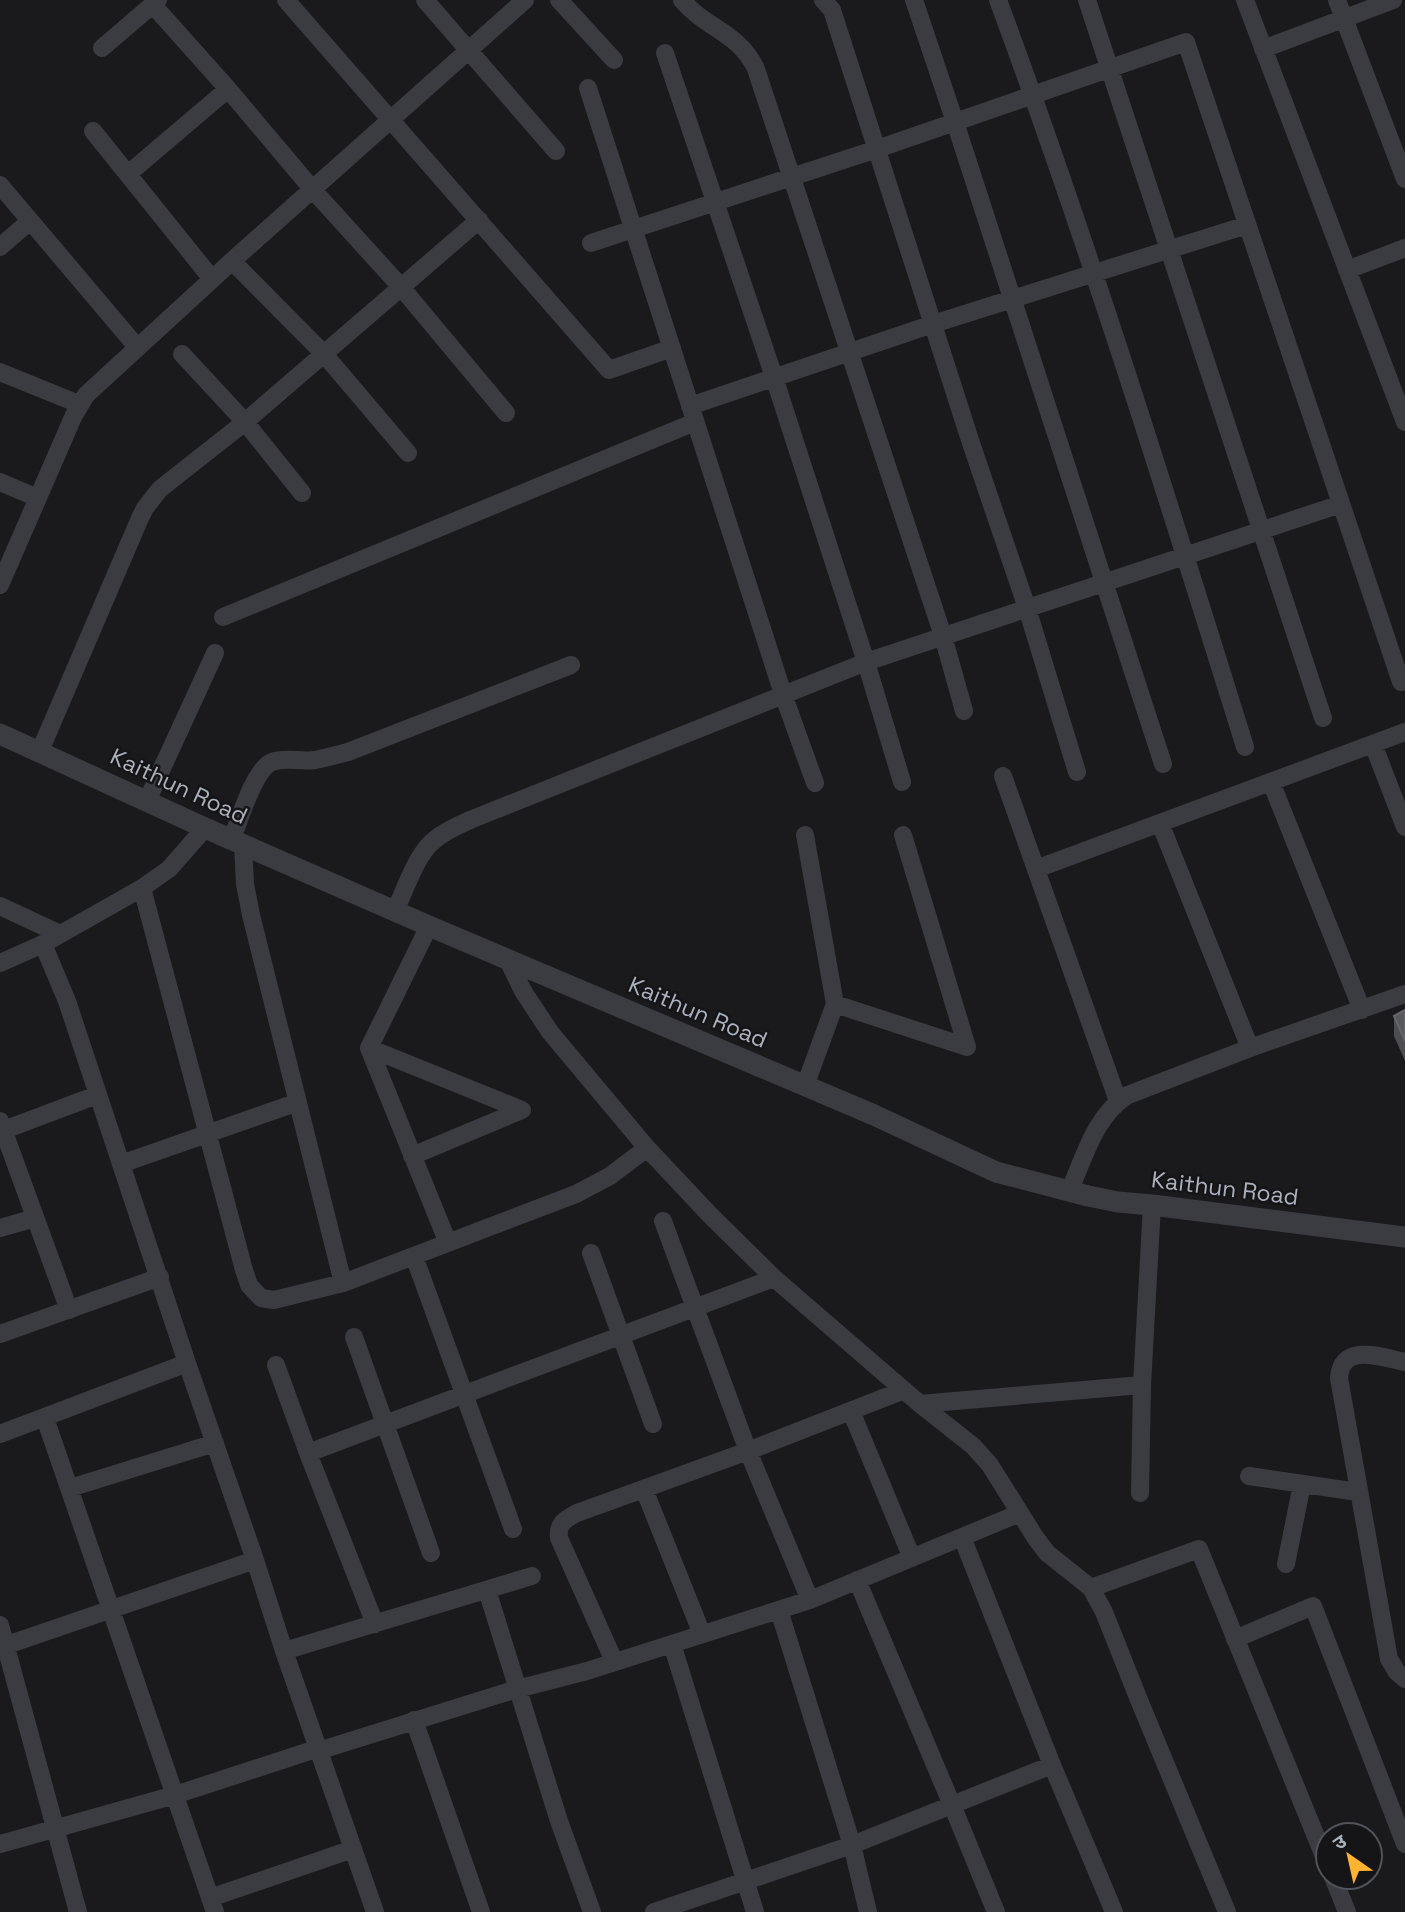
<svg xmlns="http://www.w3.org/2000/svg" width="1405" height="1912" viewBox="0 0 1405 1912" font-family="'Space Grotesk','Noto Sans Devanagari',sans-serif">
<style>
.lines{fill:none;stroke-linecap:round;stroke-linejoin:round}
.minor{stroke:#3b3c42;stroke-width:18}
.tertiary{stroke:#3b3c42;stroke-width:21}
.wall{fill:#4b4d52}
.building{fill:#56585e;stroke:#63666c;stroke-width:2}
.labels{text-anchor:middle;stroke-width:5;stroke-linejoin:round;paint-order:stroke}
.street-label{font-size:23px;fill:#acb2bd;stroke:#151518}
</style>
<rect width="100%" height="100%" fill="#1a1a1d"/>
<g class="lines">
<path class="minor" d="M286,0L609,370L672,348
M425,0L556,151
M559,0L614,60
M682,0C706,29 739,32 756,69L943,636L964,711
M823,0L832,10L971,443L1027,608L1077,772
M914,0L955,122L1163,764
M998,0C1089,246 1167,497 1245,747
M1087,0L1323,718
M1245,0L1405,422
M1337,0L1405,179
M153,5L228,89L313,190L401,287L506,413
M102,48L158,0
M1263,49L1393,0
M665,53L774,377L866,662L902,782
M588,88L783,694L815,783
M93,131L212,279
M128,174L228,89
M0,185L137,347
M591,243L877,149L1186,42L1401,682L1405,681
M0,247L30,221
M232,261L324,354L408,453
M1347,270L1405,248
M182,354L245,422L302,493
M0,372L79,404
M690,406L933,324L1247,225
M0,482L38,498
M0,585L74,415L86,395L232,261L525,0
M223,617L695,422
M1373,744L1405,827
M40,751L140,518L145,508L160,489L245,422L479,220
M1003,776L1118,1101
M1271,782L1362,1010
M147,801L215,653
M1160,823L1250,1048
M232,839C239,821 254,769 272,762C285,757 301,762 315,760C326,758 337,755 348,752L571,665
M243,844L245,884L251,915L343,1283
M1036,869L1405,732
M142,888L244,1270L249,1285L261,1298L274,1300L343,1283L576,1194L610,1176L647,1148
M0,906L60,934
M395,911C405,890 413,864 428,846C439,834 455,827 470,820L866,662L1341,504
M429,926L369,1048L448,1243
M43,944L67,1001L187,1363L255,1560L284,1651L375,1912
M507,958L523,991L550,1032L647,1148L710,1215L774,1278L920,1404L973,1446L990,1465L1035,1537L1047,1553L1091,1588L1104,1612L1139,1700L1227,1912
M0,963L43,944L142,888L169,869L205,828
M835,1004L967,1047L903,835
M369,1048L522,1110L412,1156
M805,1086L835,1004L805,835
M0,1121L69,1310
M4,1130L97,1095
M121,1164L298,1102
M1069,1192C1084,1158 1095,1115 1128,1095L1250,1048L1405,994
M663,1221L748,1451L810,1600
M0,1228L35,1218
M591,1253L653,1424
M414,1256L513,1529
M0,1334L160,1277
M354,1337L431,1553
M1405,1362C1381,1357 1342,1342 1339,1378L1389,1659L1397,1672L1405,1679
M276,1365L308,1453L375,1624
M920,1404L1142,1385L1152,1205
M851,1411L912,1558
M45,1418L215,1912
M0,1434L187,1363
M308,1453L774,1278
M1249,1476L1358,1492
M70,1488L215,1443
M644,1489L702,1634
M1140,1493L1142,1385
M962,1537L1052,1765L1114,1912
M1286,1564L1302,1484
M857,1580L952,1805L996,1912
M1091,1588L1199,1549L1328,1866
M487,1590L559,1821L592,1912
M779,1610L852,1845L868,1912
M0,1625L78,1912
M1235,1639L1313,1606L1405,1844
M672,1644L755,1912
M7,1645L255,1560
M284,1651L532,1576
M614,1661L559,1538C557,1523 566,1519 577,1513L748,1451L904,1390
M414,1720L481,1912
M318,1751L517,1689L587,1671L810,1600L1020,1513
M0,1844L175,1795L319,1748
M1333,1877L1347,1912
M210,1898L353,1849
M654,1912L852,1845L1052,1765"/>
<path class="tertiary" d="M0,734L205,828L429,926L874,1115L996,1172L1088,1196L1118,1202L1152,1205L1405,1237"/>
</g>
<path class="wall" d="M1405,1010V1061L1394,1036V1016Z"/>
<path class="building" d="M1405,1010V1041L1394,1016Z"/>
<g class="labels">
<g class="street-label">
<text transform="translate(179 786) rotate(25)" y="8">Kaithun Road</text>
<text transform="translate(698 1012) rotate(23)" y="8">Kaithun Road</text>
<text transform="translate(1225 1188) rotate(7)" y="8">Kaithun Road</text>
</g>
</g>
<g transform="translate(1349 1856) rotate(326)"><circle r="33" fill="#151518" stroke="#51545a" stroke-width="2"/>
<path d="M0-5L12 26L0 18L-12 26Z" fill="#ffb330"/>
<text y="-10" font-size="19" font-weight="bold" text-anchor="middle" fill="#acb2bd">उ</text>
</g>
</svg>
